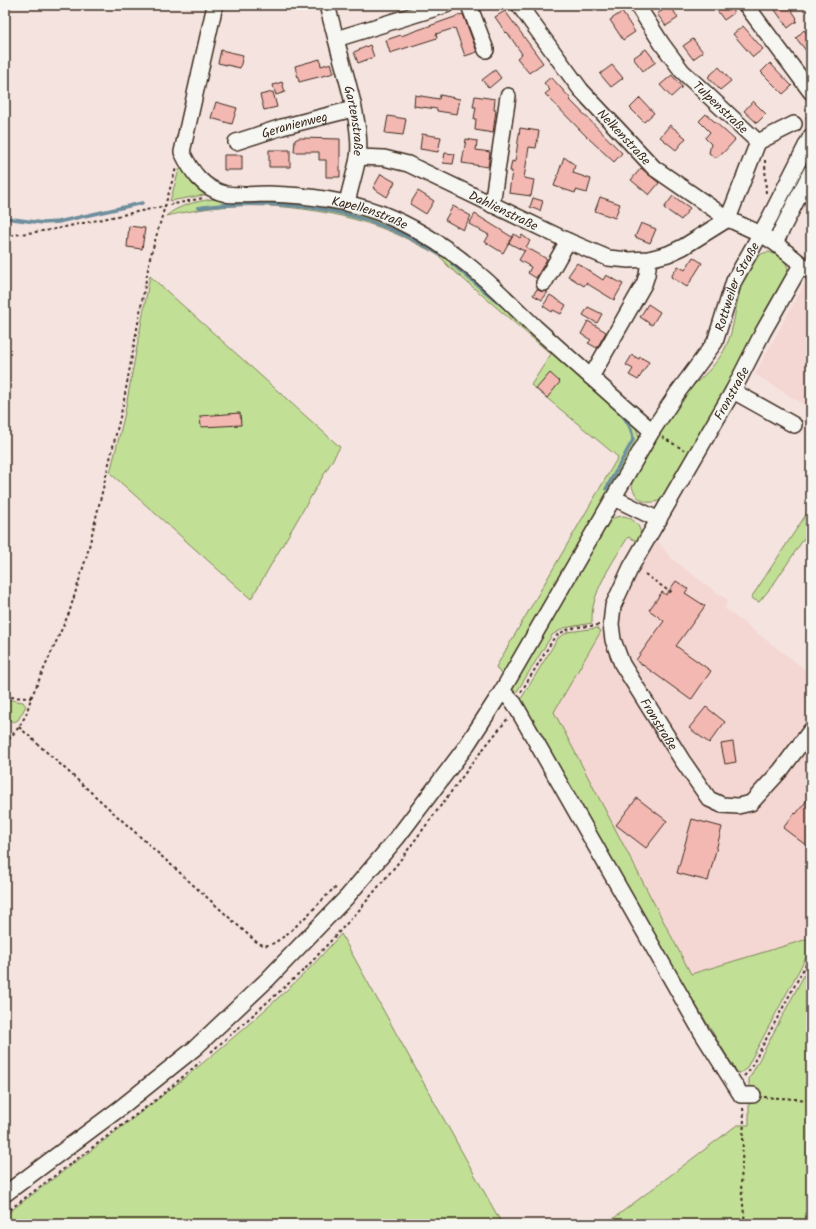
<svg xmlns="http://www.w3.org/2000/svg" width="816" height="1229" viewBox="0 0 816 1229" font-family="Kalam,sans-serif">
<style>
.built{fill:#f4d6d2}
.green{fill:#c2df96;stroke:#7e845a}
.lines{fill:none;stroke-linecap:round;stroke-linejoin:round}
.stream{stroke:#6e8e9d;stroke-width:3.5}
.building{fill:#f3b8b2;stroke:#3b2a1e}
.minor-casing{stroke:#3b2a1e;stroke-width:18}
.path{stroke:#3b2a1e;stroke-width:2;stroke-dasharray:3 3;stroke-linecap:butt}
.minor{stroke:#f6f6f2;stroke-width:15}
.labels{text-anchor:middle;stroke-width:3;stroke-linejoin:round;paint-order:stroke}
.street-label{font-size:13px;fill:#3b2a1e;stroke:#f6f6f2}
</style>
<rect width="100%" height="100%" fill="#f5e3df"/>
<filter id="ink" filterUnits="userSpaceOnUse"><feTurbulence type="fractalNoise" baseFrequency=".025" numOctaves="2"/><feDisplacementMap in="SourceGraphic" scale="8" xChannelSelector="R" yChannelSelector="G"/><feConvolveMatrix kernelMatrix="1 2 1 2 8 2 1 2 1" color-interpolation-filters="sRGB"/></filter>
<g filter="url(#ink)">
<path class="built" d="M811,272V409L755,374Z
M657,541L673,560L713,590L728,600L724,608L811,674V938L691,974L554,712L601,631L616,627V609L647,548Z"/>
<path class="green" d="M183,167L207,193L204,195L170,201L179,170Z
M261,197L339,206L395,225L452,257L633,420L639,436V444L504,676L500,673L496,667L618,457L531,385L551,354L447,265C441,254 426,249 415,243C357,212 276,200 211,208C196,210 181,213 166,216C190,196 231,198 261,197Z
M768,252C782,255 790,263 788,278L666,496C661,501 655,503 647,502C638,501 630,489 632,480C633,476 637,470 639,466C647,450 657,435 667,420C672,412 676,404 682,397C691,386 703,378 712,367C718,360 724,352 727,344C739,320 735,257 768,252Z
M150,276L340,447L251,599L110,473L124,417Z
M811,507V528L773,585L759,602L751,598Z
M624,516C637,520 643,529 640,542L628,537C616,557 597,584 593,607C592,612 592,617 592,623L564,628L552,635L516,693H513L511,687L564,599L608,521L616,517Z
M597,628L601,631L554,712L691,974L811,938V948L746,1069L740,1073L737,1072L672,966L522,704L521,699L558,638L568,632Z
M5,699L23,702L26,706L18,720L14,722C2,718 5,710 5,699Z
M341,934L502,1224H5V1215C108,1138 213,1061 306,972C318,960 329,947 341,934Z
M811,962V1224H606L737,1125H749V1079Z"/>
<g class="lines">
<path class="stream" d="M198,208C220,204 242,204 265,204C333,206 382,220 441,255
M5,218L43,223L58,222L142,203
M452,264L506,309
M604,398C617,410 632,421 633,440L606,489"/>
</g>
<path class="building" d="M670,5L678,18L666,26L657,14Z
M713,5H728L734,13L724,20Z
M783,5H788L797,18L796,19L797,21L788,28L775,10Z
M505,11L543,63L529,73L517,58L522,54L507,32L506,33L495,17Z
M622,12L635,32L623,40L610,20Z
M463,14L477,52L465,56L455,28L436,34L437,38L390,53L386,40L401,35V36Z
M743,26L763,49L753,57L733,34Z
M804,30L811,38V57L796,38Z
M693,39L703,52L693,59L683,46Z
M370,45L374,57L358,63L354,52Z
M646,49L656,62L643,71L633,58Z
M221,50L243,55L240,68L218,63Z
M320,59L321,66L331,63L334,73L299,82L295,66Z
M770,63L792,86L783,94L761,72Z
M612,65L623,78L611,87L600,74Z
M719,67L731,81L720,90L708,77Z
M495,70L501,78L489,88L482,80Z
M672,75L682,87L671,97L660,85Z
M551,77L571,99L570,100L622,153L614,162L586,136L545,94L550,90L544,83Z
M282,82L285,92L276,95L273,85Z
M273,92L277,107L264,110L260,95Z
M415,95L439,99L440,95L460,99L457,114L437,111V109L414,106Z
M475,96L495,99L494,110H496L493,133L475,130L476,119H474L476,107H473Z
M640,98L654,113L644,122L630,108Z
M753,101L766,114L757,123L744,111Z
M216,102L237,108L232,124L211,118Z
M706,114L735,140L723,153L717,157H714L709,153L711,144L705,138L710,132L699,121Z
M388,116L406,119L403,135L385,133Z
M670,125L686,138L676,150L660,137Z
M520,128L539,131L536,148L529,147L524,178L534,180L531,196L509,193L512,171H510L512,161L515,162Z
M422,134L441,137L438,152L420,149Z
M299,138L340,139V177H326V160H319V152H294L295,140Z
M466,139L477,141L476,150L490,152L488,167L462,163Z
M269,150H290V167H269Z
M445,153L455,154L453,164L443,163Z
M224,155H242V170H224Z
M564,157L575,165L573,173L591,179L587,193L576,190L575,193L554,186Z
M641,168L659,183L649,195L631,180Z
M381,174L395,182L387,197L373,188Z
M418,191L434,201L426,214L410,204Z
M673,196L690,208L681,220L664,208Z
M600,197L620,204L615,218L595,211Z
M533,198L543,201L540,211L530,207Z
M453,206L471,216L463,230L445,220Z
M475,214L512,237L503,253L485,242L489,235L469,224Z
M641,223L656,229L650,243L635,237Z
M129,226L145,228L142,249L127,247Z
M514,234L520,238L522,235L530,241L526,247L547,259L536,278L528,273L531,267L519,260L525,250L524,251L509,243Z
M693,257L702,263L687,287L671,277L678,266L685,270Z
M577,263L603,280L606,275L623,284L614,300L586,283L584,286L568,276Z
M537,289L540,291L548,292L542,300L533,295Z
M550,295L566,305L561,314L553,310L552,312L543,306Z
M648,304L660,312L652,325L640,317Z
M588,307L602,314L597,323L583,315Z
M588,321L606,332L597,348L588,343L591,340L581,334Z
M632,355L639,359L640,357L649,362L638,380L629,375L633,369L626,365Z
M550,373L560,382L547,398L536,389Z
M240,413L241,425L201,427L200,416Z
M676,581L688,589L685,593L705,606L676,646L711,671L691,700L636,660L664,621L649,610L662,592L666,595Z
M706,707L725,722L709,743L689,728Z
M733,742L736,762L725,764L721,744Z
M811,795V849L783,828L795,813L796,814Z
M637,798L667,821L646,848L616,825Z
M692,819L722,827L708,881L677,873Z"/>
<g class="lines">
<defs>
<g id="minor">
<path id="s1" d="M215,5L182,152C191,171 203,189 226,194C237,196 256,194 268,194C306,195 344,200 380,213C416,227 451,250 480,275C499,291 517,310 535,327C574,362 613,397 652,431"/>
<path d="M327,5L336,39L446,5"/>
<path d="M469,5L486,50"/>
<path id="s2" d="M519,5L581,90L654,168L728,219L761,234L775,243L811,272"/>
<path d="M746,5L811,92"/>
<path id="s3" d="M336,39C344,71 363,126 358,158C355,173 350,188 347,203"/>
<path id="s4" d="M236,142L282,127L353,109"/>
<path d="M758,142L794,124"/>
<path id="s5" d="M358,157L384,158L408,164L568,241L608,258L629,260L649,259L668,254L683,247L728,219L758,142L682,71L662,44L637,5"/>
<path d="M492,205L508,96"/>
<path d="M775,243L811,172"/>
<path id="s6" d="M801,265L763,332L733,391L631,567L613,606L611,624L613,640L622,664L682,760L709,799L722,805L738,806L751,803L781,770L811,730"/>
<path d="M544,283L568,241"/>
<path d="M591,377L644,284L647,275L649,259"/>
<path d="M733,391L794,425"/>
<path d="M614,498L659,520"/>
<path d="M502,691L514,703L702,1033L741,1095H753"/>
<path id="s7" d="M5,1194L119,1109L195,1048L267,980L346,898L397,838L465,748L502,691L652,431L678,392L715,342L734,281L770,217L811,136"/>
</g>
</defs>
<use href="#minor" class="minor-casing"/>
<path class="path" d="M806,118L811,116
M765,160L766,196
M5,236L50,230L165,206L176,168
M662,437L684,450
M645,574L670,592L672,590
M521,692L554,638C567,626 583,627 599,625
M5,697L31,698
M19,727L254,940C258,943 263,946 268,945C282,944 322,900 334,888L336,889
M5,744L19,727L26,715L31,698L69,613L87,555L123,405L150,258L165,206L203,198
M211,1052L305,969L360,909L398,863L480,753L509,717
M744,1076L749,1071L811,955
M764,1097L811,1100
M743,1108L744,1118L741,1185L745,1224
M5,1213L157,1099L200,1062"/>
<use href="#minor" class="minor"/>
</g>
</g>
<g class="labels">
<g class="street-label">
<text transform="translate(721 107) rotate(43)" y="5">Tulpenstraße</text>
<text dy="5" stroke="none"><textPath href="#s3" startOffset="84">Gartenstraße</textPath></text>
<text dy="5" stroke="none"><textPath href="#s4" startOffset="61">Geranienweg</textPath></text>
<text dy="5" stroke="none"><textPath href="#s2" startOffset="169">Nelkenstraße</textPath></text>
<text dy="5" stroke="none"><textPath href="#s5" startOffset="157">Dahlienstraße</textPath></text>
<text dy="5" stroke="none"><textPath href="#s1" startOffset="360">Kapellenstraße</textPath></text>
<text dy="5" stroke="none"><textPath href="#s7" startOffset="1181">Rottweiler Straße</textPath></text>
<text transform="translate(731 393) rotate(-61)" y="5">Fronstraße</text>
<text dy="5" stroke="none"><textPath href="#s6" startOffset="520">Fronstraße</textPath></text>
</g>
</g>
<rect width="816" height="1229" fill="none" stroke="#f6f6f2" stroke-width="20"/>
<rect x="10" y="10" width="796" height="1209" fill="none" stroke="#3b2a1e" stroke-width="1.5" filter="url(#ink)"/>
</svg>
